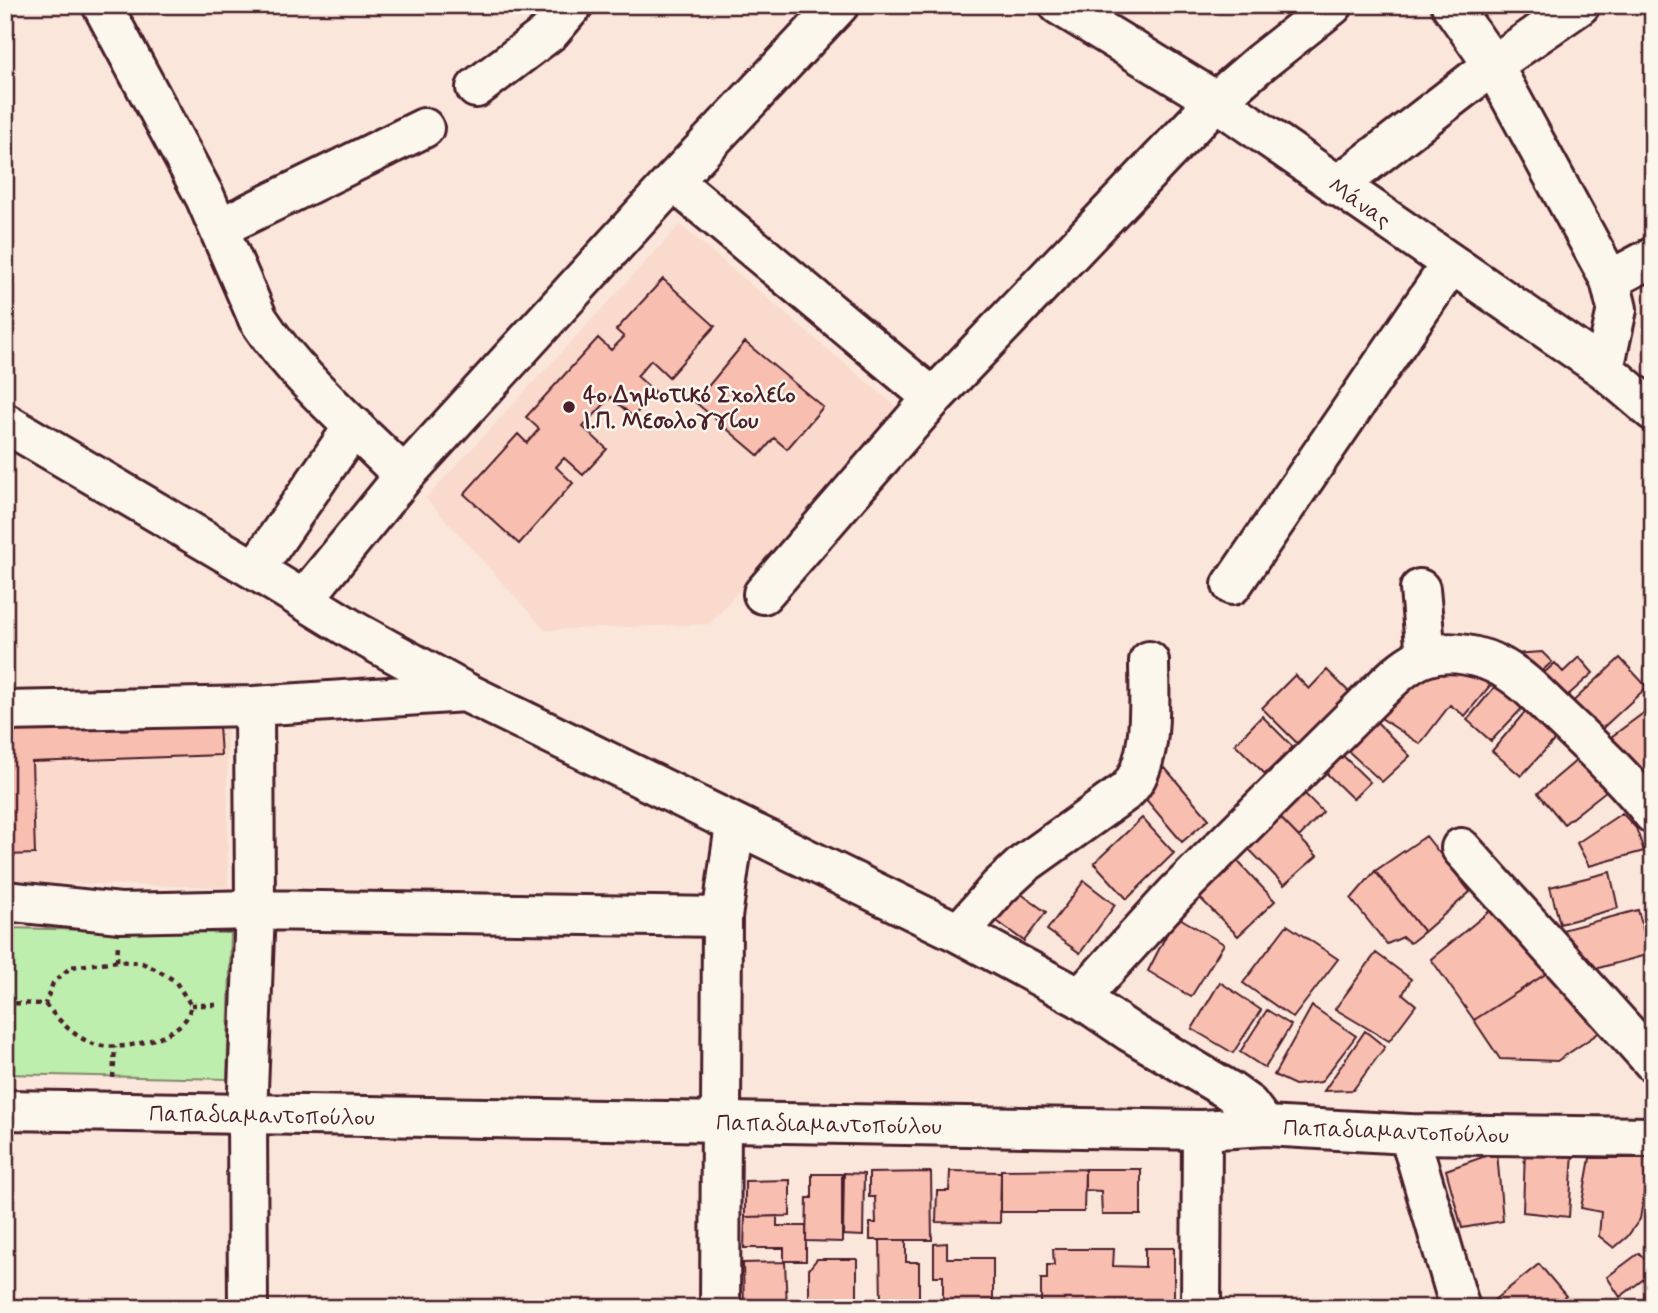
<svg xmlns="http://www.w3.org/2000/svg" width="1658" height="1313" viewBox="0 0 1658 1313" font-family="Mynerve,sans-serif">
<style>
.built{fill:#f9dacd}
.green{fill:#bdeead;stroke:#84866c;stroke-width:2}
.building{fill:#f8beb0;stroke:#4a1f2b;stroke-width:2}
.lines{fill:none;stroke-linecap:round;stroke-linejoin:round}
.minor-casing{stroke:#4a1f2b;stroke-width:44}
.major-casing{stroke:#4a1f2b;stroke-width:44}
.path{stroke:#4a1f2b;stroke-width:4.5;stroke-dasharray:5 5;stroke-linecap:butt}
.minor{stroke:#fbf7ec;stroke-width:38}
.major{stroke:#fbf7ec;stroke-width:38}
.poi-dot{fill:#4a1f2b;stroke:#fbf7ec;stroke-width:2.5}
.labels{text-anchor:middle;stroke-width:5;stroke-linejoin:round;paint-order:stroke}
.street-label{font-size:23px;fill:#4a1f2b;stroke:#fbf7ec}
.poi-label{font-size:23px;font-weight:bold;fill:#4a1f2b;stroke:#fbf7ec;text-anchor:start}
</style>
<rect width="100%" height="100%" fill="#fae6da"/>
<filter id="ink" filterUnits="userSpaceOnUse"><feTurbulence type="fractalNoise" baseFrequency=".0143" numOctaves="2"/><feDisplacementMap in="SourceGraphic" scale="14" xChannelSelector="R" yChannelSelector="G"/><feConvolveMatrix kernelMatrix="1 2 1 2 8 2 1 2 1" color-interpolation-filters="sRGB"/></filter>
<g filter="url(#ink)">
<path class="built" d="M680,225L899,409L710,624L545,630L426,498Z
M227,726L228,887L6,882L5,729Z"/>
<path class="green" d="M6,928L231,933L227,1079L5,1074Z"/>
<path class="building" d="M663,279L715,326L669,377L651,360L637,376L655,392L633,417L611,397L583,427L607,449L583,475L564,458L556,467L573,483L519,544L464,494L518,434L527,443L539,429L526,417L598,338L611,350L624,337L616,330Z
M745,342L823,407L787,449L774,438L759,456L695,402Z
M1542,652L1552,662L1534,678L1512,654Z
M1579,657L1593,673L1558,704L1536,680L1555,663L1563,672Z
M1620,658L1647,687L1594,736L1567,707Z
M1454,662L1493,682L1465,716L1450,705L1420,744L1381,718L1415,675L1423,680L1432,667L1443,675Z
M1327,670L1351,694L1299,745L1262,708L1295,675L1309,689Z
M1502,678L1529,701L1491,741L1467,720Z
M1653,706V766L1639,777L1607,740Z
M1529,707L1561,733L1521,776L1492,751Z
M1365,710L1410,756L1382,782L1334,738Z
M1262,716L1293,747L1265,774L1235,744Z
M219,726L221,755L32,762L35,854L6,855L5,729Z
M1335,748L1370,782L1353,799L1319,766Z
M1577,760L1606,791L1564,824L1538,793Z
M1165,768L1209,819L1182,842L1138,790Z
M1296,785L1323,812L1299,837L1270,807Z
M1270,807L1317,856L1284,885L1236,836Z
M1622,813L1636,828L1644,851L1589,866L1577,843Z
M1142,818L1174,853L1127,899L1094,863Z
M1426,836L1470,892L1424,932L1375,871Z
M1228,851L1275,901L1238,936L1190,888Z
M1375,871L1424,932L1410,943L1403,937L1387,944L1351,899Z
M1610,872L1618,908L1560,924L1550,887Z
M1084,881L1115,905L1080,953L1047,930Z
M1017,891L1046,912L1024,941L994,919Z
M1502,901L1555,968L1474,1020L1431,959Z
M1638,910L1650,954L1591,970L1562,930Z
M1176,916L1224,944L1191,997L1148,971Z
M1287,925L1338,959L1293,1018L1243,983Z
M1376,953L1411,979L1403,994L1416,1005L1389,1041L1335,1009Z
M1555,968L1603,1030L1557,1061L1500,1059L1474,1020Z
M1220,982L1261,1010L1233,1053L1192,1029Z
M1312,1006L1356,1036L1321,1082L1295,1085L1274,1075Z
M1267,1010L1291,1025L1265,1068L1240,1052Z
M1365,1031L1385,1047L1353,1090L1324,1091Z
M1525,1149L1573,1152L1569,1217L1523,1212Z
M1497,1152L1503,1221L1462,1228L1446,1170Z
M1590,1158H1650L1640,1219L1627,1237L1614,1248L1599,1236L1601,1212L1581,1208Z
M1085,1169L1084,1212H1001V1170Z
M1085,1169H1141V1215H1102L1101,1191L1085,1190Z
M950,1171L1001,1172L1000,1223L936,1222L937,1191H949Z
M931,1172L932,1240H870V1223H876L875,1197H869V1173Z
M844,1173L864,1174L863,1236L843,1235Z
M812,1174H842V1242L806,1241L807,1198H812Z
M790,1180V1216L745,1217V1181Z
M777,1216V1226H806V1261H784V1248H744L745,1217Z
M880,1240H906V1262H919V1303L881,1304Z
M947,1243V1258H993V1308H943V1276H934V1244Z
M1145,1248H1174V1306L1116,1308V1303H1109V1308H1041V1279H1047V1265H1054L1053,1249H1114L1113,1266L1145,1267Z
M1639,1253L1653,1268V1272L1620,1297L1607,1277Z
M817,1259H857V1308H809V1269Z
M785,1262L787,1308H744L743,1263Z
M1539,1264L1566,1296L1547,1308H1499L1493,1301Z"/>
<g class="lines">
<defs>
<path id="minor" d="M102,5L205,197L258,319C296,377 355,427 404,476
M1059,5L1216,101L1604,369L1653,411
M1451,5L1493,65L1610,280L1617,309L1604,369
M476,88L551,31L573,5
M673,181L933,398
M1337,186L1493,65L1580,5
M219,228L424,128
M1610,280L1653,257
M5,423L255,570L356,632L465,692L959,933L1080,998L1130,1032L1228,1090L1249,1105L1265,1126
M255,570L354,426
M1232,585L1451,264
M1420,589L1426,657
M763,594L933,398L1216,101L1261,62L1333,5
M304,599L404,476L673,181L839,5
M5,711L254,706L465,692
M1461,848L1653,1062
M5,901L120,913L255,910L722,917
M959,933L999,887L1024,864L1125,792C1155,766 1149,698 1149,661
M1080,998L1175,894L1374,696C1389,682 1405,664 1425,657C1449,649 1481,655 1503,668C1523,679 1539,697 1556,713C1589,745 1625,777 1653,814
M1409,1134L1460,1308
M248,1308L247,1115L255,910L254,706
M720,1308L722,917L735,825
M1201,1308L1202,1130"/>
<path id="major" d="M5,1110L1202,1130L1265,1126L1409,1134L1653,1137"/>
</defs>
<use href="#minor" class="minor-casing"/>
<use href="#major" class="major-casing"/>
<path class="path" d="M117,961L118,944
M5,1003L45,1004C58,1019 72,1035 91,1043C115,1053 168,1041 185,1020C188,1017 190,1009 191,1005L175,981L159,971L142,963L117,961L71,967L53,983L45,1004
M191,1005H218
M113,1078L115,1047"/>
<use href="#minor" class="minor"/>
<use href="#major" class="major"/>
</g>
</g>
<circle class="poi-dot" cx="569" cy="407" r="7"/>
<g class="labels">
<g class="street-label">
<text transform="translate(1360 202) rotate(35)" y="8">Μάνας</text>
<text transform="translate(262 1115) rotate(1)" y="8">Παπαδιαμαντοπούλου</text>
<text transform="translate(829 1124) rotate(1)" y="8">Παπαδιαμαντοπούλου</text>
<text transform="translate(1396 1131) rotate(2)" y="8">Παπαδιαμαντοπούλου</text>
</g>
<g class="poi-label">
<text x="583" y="402">4ο Δημοτικό Σχολείο<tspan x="583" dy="26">Ι.Π. Μεσολογγίου</tspan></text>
</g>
</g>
<rect width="1658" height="1313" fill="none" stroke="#fbf7ec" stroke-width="28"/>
<rect x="14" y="14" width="1630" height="1285" fill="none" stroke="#4a1f2b" stroke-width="2.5" filter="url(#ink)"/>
</svg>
